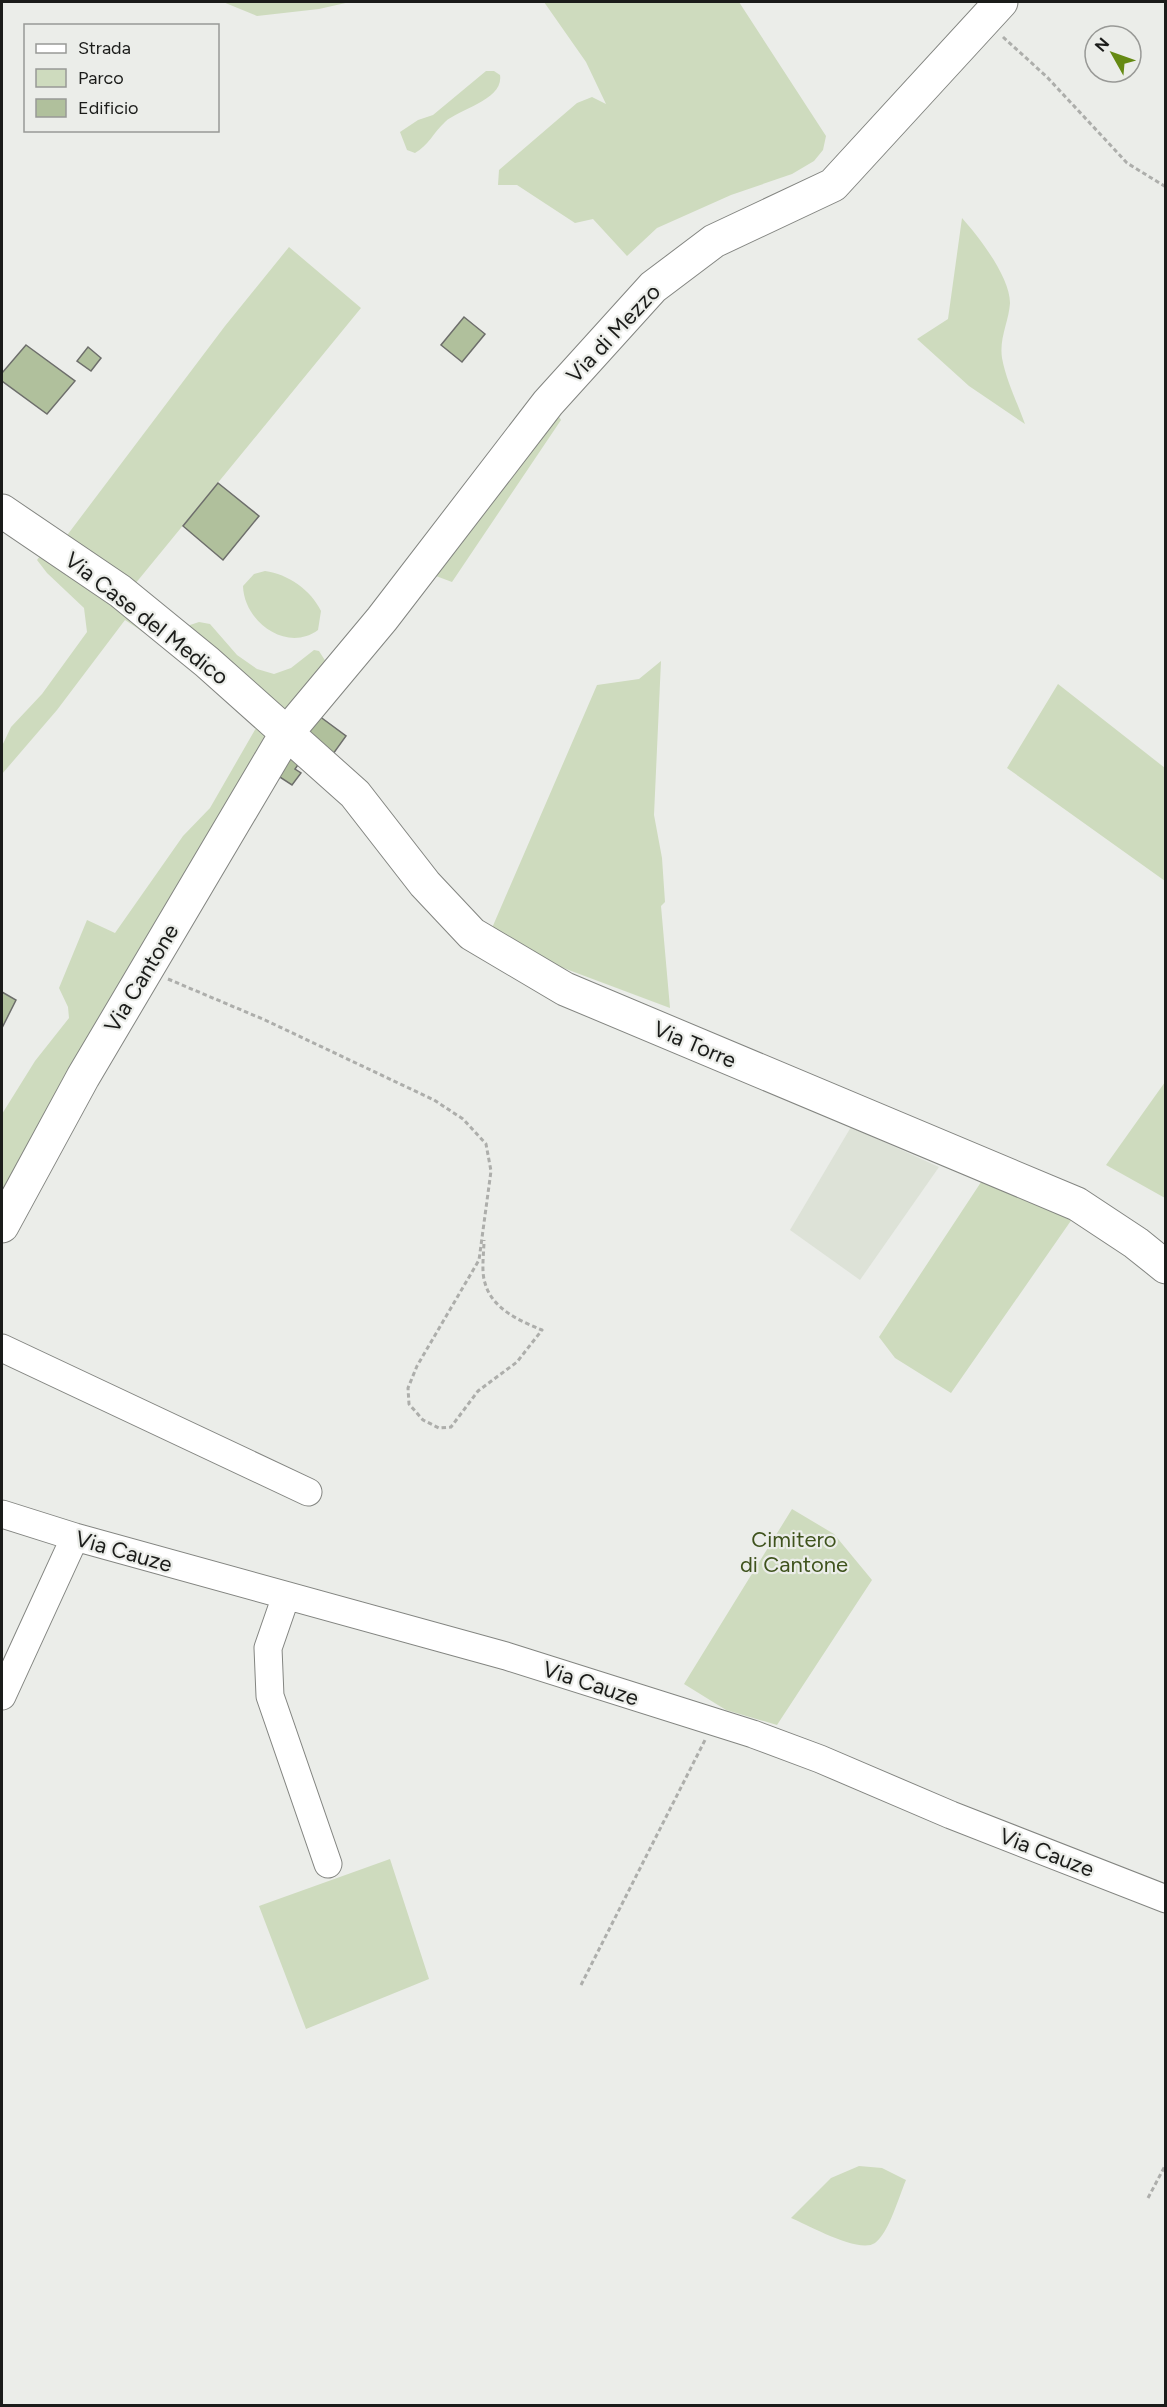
<svg xmlns="http://www.w3.org/2000/svg" width="1167" height="2407" viewBox="0 0 1167 2407" font-family="Figtree,sans-serif">
<style>
.built{fill:#dde2d7}
.green{fill:#cedbbe}
.building{fill:#b0c09c;stroke:#6d6e6b;stroke-width:1.5}
.lines{fill:none;stroke-linecap:round;stroke-linejoin:round}
.minor-casing{stroke:#838581;stroke-width:29}
.major-casing{stroke:#838581;stroke-width:35}
.path{stroke:#adaeab;stroke-width:3;stroke-dasharray:4.5 3;stroke-linecap:butt}
.minor{stroke:#fff;stroke-width:27}
.major{stroke:#fff;stroke-width:33}
.labels{text-anchor:middle;stroke-width:4.5;stroke-linejoin:round;paint-order:stroke}
.street-label{font-size:22px;fill:#1b1c1a;stroke:#ebede9}
.park-label{font-size:22px;fill:#3f531d;stroke:#ebede9}
</style>
<rect width="100%" height="100%" fill="#ebede9"/>
<path class="built" d="M851,1127L939,1167L860,1280L790,1230Z"/>
<path class="green" d="M223,2H350L319,9L257,16Z
M544,2H739L826,136L823,150L814,161L792,174L731,195L657,228L627,256L593,219L575,223L517,185H498L499,170L577,103L592,97L606,104L586,62Z
M486,71H494L500,75C504,100 459,109 445,122C434,132 428,146 415,153L407,150L400,132L418,120L433,115Z
M962,218C979,237 1010,277 1010,303C1009,321 999,338 1002,358C1006,380 1017,402 1025,424L969,386L917,339L948,319Z
M289,247L361,308L135,584L65,538L225,326Z
M555,410L561,420L452,582L428,573Z
M46,548L134,611L260,721L271,736L212,846L2,1208V1114L35,1061L69,1018L68,1007L59,988L87,920L115,933L183,836L210,808L260,721L164,646L125,620L57,710L2,774V746L11,727L42,694L87,632L84,608L47,573L37,560Z
M265,571C288,574 311,590 321,611L318,630C287,653 244,622 243,586L254,574Z
M199,622L210,624L237,655L257,669L274,674L291,668L314,650L319,651L326,662L277,723L182,635L190,625Z
M661,661L654,815L662,858L665,902L661,906L670,1008L550,963L492,928L597,685L639,679Z
M1058,684L1165,768V881L1007,768Z
M1165,1082V1198L1106,1165Z
M989,1170L1077,1212L951,1393L895,1358L879,1337Z
M792,1509L834,1534L872,1580L777,1725L726,1710L684,1684Z
M390,1859L429,1979L306,2029L259,1906Z
M859,2166L882,2168L906,2180C899,2196 889,2233 875,2243C859,2254 808,2225 791,2218L831,2178Z"/>
<path class="building" d="M464,317L485,334L462,362L441,345Z
M26,345L75,381L47,414L2,381V373Z
M88,347L101,358L91,371L77,361Z
M218,483L259,516L223,560L183,526Z
M311,710L346,736L328,761L293,735Z
M285,748L302,759L295,769L301,773L292,785L269,770Z
M2,992L16,1000L2,1028Z"/>
<g class="lines">
<defs>
<path id="minor" d="M2,1348L308,1492
M2,1514L75,1537L506,1656L753,1734L820,1759L951,1815L1166,1899
M286,1596L268,1648L270,1696L328,1864
M2,1696L75,1537"/>
<path id="major" d="M2,511L120,591L207,662L355,794L425,884L472,934L565,989L1077,1204L1136,1243L1166,1267
M2,1226L83,1077L286,734L382,619L548,403L653,287L714,241L833,185L1001,2"/>
</defs>
<use href="#minor" class="minor-casing"/>
<use href="#major" class="major-casing"/>
<path class="path" d="M1003,37L1047,77L1127,163L1166,187
M168,979L265,1020L434,1100L463,1119L486,1144L491,1171L479,1260L417,1366L408,1388L409,1404L423,1420L439,1428L451,1427L478,1391L517,1362L542,1330C520,1321 492,1309 485,1283C481,1271 484,1253 484,1240
M581,1985L705,1740
M1148,2198L1166,2164"/>
<use href="#minor" class="minor"/>
<use href="#major" class="major"/>
</g>
<g class="labels">
<g class="street-label">
<text transform="translate(613 333) rotate(-47)" y="8">Via di Mezzo</text>
<text transform="translate(147 618) rotate(38)" y="8">Via Case del Medico</text>
<text transform="translate(141 978) rotate(-59)" y="8">Via Cantone</text>
<text transform="translate(695 1044) rotate(23)" y="8">Via Torre</text>
<text transform="translate(124 1551) rotate(16)" y="8">Via Cauze</text>
<text transform="translate(591 1683) rotate(18)" y="8">Via Cauze</text>
<text transform="translate(1047 1852) rotate(21)" y="8">Via Cauze</text>
</g>
<g class="park-label">
<text x="794" y="1547">Cimitero<tspan x="794" dy="25">di Cantone</tspan></text>
</g>
</g>
<rect width="1167" height="2407" fill="none" stroke="#1b1c1a" stroke-width="6"/>
<rect x="24" y="24" width="195" height="108" fill="#ebede9" stroke="#989996" stroke-width="1.5"/>
<rect x="36" y="44" width="30" height="9" fill="#ffffff" stroke="#989996" stroke-width="1.5"/>
<text x="78" y="54" font-size="18" fill="#1b1c1a">Strada</text>
<rect x="36" y="69" width="30" height="18" fill="#cedbbe" stroke="#989996" stroke-width="1.5"/>
<text x="78" y="84" font-size="18" fill="#1b1c1a">Parco</text>
<rect x="36" y="99" width="30" height="18" fill="#b0c09c" stroke="#989996" stroke-width="1.5"/>
<text x="78" y="114" font-size="18" fill="#1b1c1a">Edificio</text>
<g transform="translate(1113 54) rotate(310)"><circle r="28" fill="#ebede9" stroke="#989996" stroke-width="1.5"/>
<path d="M0-4.5L10 22L0 15L-10 22Z" fill="#658a13"/>
<text y="-9" font-size="16" font-weight="bold" text-anchor="middle" fill="#1b1c1a">N</text>
</g>
</svg>
